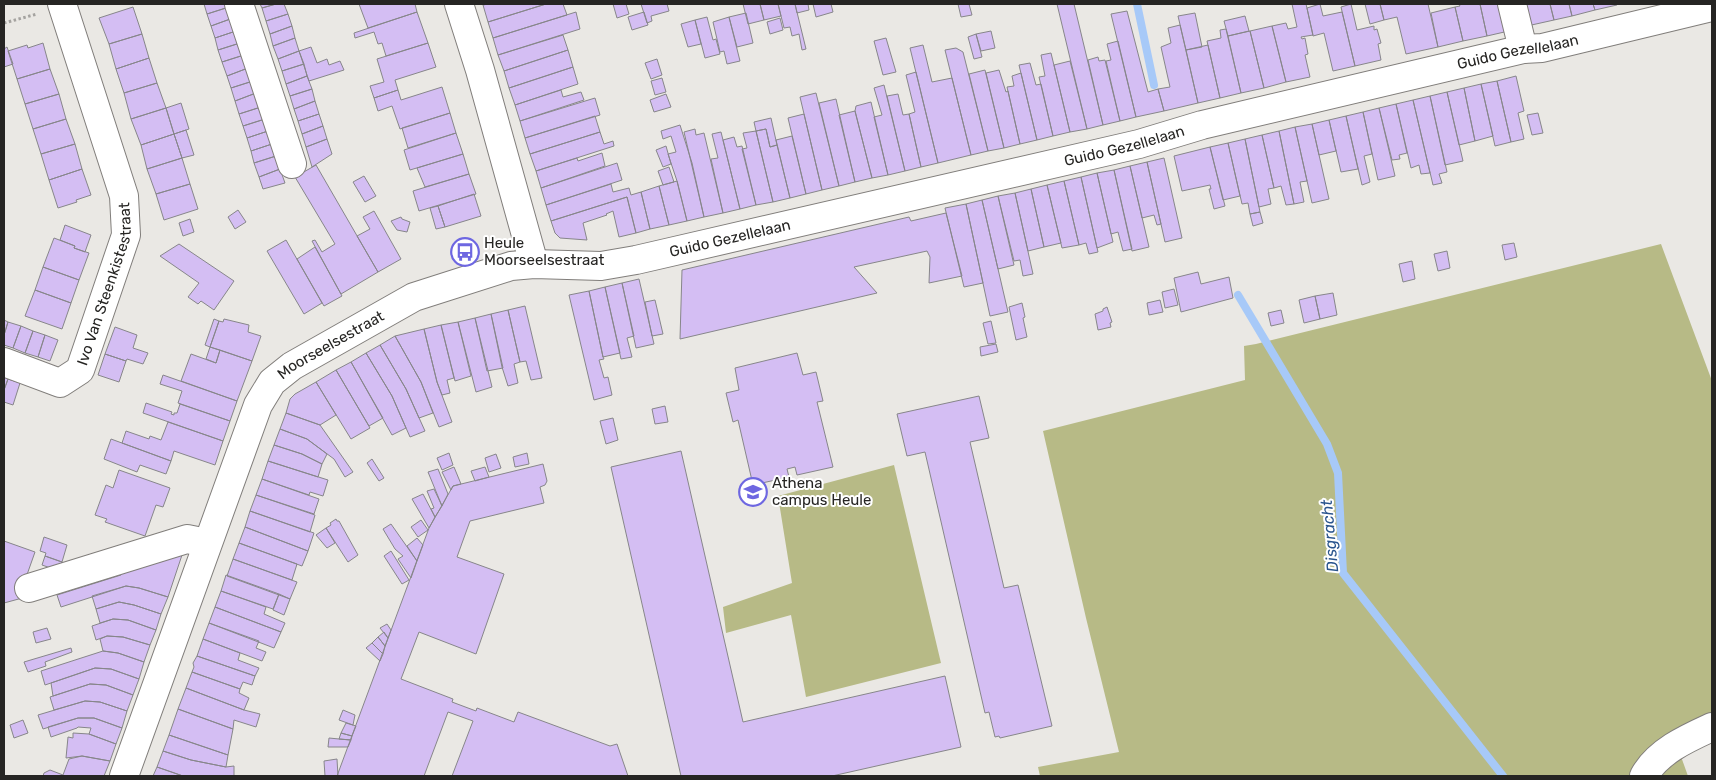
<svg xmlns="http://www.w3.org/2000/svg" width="1716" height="780" viewBox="0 0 1716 780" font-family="Rubik,sans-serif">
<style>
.green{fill:#b7ba86}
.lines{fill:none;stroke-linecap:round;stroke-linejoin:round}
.stream{stroke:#a7c9f8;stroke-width:8}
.building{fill:#d4bef3;stroke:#87868a}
.minor-casing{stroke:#817e7b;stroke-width:30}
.path{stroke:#a5a3a0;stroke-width:3;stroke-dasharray:2.5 2.5;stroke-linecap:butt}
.minor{stroke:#fff;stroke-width:28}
.labels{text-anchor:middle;stroke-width:4;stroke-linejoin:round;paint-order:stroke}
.street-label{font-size:15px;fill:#262523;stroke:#fff}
.poi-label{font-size:15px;fill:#262523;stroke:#fff;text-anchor:start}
.water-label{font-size:16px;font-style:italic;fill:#29548d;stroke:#fff}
</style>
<rect width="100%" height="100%" fill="#eae8e4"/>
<path class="green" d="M1661,244L1712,381V715L1635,776H1040L1038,767L1119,752L1086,618L1043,431L1245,380L1244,346L1256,344Z
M894,465L941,663L806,697L791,615L726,633L723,607L792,583L778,496Z
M1679,751L1688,776H1654Z"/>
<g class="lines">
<path class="stream" d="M1137,4L1154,85
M1238,295L1327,444L1338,473L1343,573L1503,776"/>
</g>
<path class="building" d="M204,4H228L229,7L207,14Z
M260,4H276L262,8Z
M276,4H284L288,14L266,21L262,8Z
M359,4H415L417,12L368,28Z
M488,4H546L488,22L483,5Z
M546,4H563L567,15L493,38L488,22Z
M613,4H626L629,14L617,18Z
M641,4H667L669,11L651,16L652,21L647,23Z
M743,4H760L764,20L748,24Z
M760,4H778L781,16L764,20Z
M778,4H795L806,49L802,50L799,34L792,36L790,27L784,28Z
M795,4H808L809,10L797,13Z
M813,4H831L833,12L816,17Z
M958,4H969L972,15L961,17Z
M1057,4H1074L1103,125L1087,129Z
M1292,4H1306L1313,35L1301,37L1302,39L1305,38L1308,54L1305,55L1310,77L1286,82L1272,26L1286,23L1288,29L1297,27Z
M1320,4L1323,16L1342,12L1355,66L1333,71L1324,33L1313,36L1307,8Z
M1351,4L1357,30L1374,26V30L1377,29L1381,43L1378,44L1381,60L1355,66L1341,7Z
M1365,4H1380L1384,20L1370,24Z
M1380,4H1428L1438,47L1406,54L1397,17L1384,20Z
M1459,4H1480L1487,36L1463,41L1455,7L1460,6Z
M1480,4H1506L1513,30L1487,36Z
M1522,4H1550L1554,20L1527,26Z
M1550,4H1569L1572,16L1554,20Z
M1569,4H1593L1595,10L1572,16Z
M1593,4H1617V5L1595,10Z
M133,7L142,34L109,44L99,18Z
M229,7L233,18L211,26L207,14Z
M1455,7L1463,41L1438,47L1431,13Z
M1127,11L1148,92L1158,89L1164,111L1136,117L1111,14Z
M417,12L428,43L386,56L382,43L378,44L374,32L355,38L354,33Z
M576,12L580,29L498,55L493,38Z
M644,12L648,25L632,30L628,17Z
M746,13L753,43L737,47L729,17Z
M1195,13L1202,47L1186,50L1178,16Z
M288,14L292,26L270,34L266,21Z
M1245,16L1249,31L1228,36L1224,21Z
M707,17L713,40L716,39L720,54L705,58L695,20Z
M729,17L740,61L727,64L724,51L720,52L713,22Z
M233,18L236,31L215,38L211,26Z
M780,18L783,30L770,34L767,22Z
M695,20L701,44L688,47L681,24Z
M1180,25L1198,103L1164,111L1158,89L1170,87L1161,47L1171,43L1168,28Z
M292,26L295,38L273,46L270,34Z
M1272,26L1286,82L1264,88L1250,31Z
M1226,29L1241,93L1220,98L1207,41L1221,38L1220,30Z
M236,31L240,43L218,50L215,38Z
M991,31L995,48L981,51L976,34Z
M1250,31L1264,88L1241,93L1228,36Z
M142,34L149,58L116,69L109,44Z
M976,34L982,57L974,59L968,37Z
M563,35L568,50L504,71L498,55Z
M295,38L299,51L278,59L273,46Z
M886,38L896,72L883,75L874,41Z
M1118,41L1136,117L1120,121L1106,61L1111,60L1107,44Z
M43,43L50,69L17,79L8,51L27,45L28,48Z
M240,43L244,55L222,62L218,50Z
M428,43L436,67L395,80L398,90L374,98L370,86L384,82L377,59Z
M923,45L932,82L952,78L971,155L938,163L910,48Z
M1208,45L1220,98L1198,103L1186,50Z
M7,47L13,64L4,67V49Z
M311,47L317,63L327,59L329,65L340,61L344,70L309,81L299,51Z
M956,48L963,52L988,151L971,155L945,50Z
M568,50L573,67L509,88L504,71Z
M299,51L304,64L282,71L278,59Z
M1051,53L1070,132L1053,136L1039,77L1045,76L1041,55Z
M244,55L248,68L227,76L222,62Z
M1098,57L1099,61L1105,60L1120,121L1103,125L1088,60Z
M149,58L157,83L124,93L116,69Z
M657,59L662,75L651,79L645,63Z
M1070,61L1087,129L1070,132L1054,65Z
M1030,63L1036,85L1041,84L1053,136L1037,140L1019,65Z
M304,64L307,76L286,84L282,71Z
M573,67L578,84L515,105L509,88Z
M248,68L253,81L231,88L227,76Z
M50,69L59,94L25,104L17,79Z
M985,70L1004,148L988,151L969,74Z
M999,70L1006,92L1008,91L1020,144L1004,148L986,73Z
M916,72L938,163L921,167L909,114L915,112L906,75Z
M1021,73L1037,140L1020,144L1007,87L1014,86L1012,76Z
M307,76L312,89L290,96L286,84Z
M1516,76L1524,111L1518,113L1524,139L1511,142L1497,81Z
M662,78L666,92L655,95L651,81Z
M253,81L256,93L235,101L231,88Z
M1497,81L1511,142L1495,146L1481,84Z
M157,83L166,108L131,119L124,93Z
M1481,84L1493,136L1475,141L1464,88Z
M884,85L905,171L888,175L874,117L882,115L874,88Z
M442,87L450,113L400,129L392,106L378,111L374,98L398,90L401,100Z
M1464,88L1475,141L1459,145L1447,92Z
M312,89L315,101L294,109L290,96Z
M561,90L563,97L581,92L584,100L520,121L515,105Z
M1447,92L1463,161L1445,165L1430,96Z
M256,93L261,107L239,114L235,101Z
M816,93L839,186L822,190L800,97Z
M59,94L66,119L33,129L25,104Z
M666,94L671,107L654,112L650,100Z
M898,94L903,115L909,114L921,167L905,171L887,96Z
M1430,96L1447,172L1439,174L1442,183L1433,185L1413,100Z
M595,98L600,115L525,138L520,121Z
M836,99L855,182L839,186L819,103Z
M1413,100L1430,173L1421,174L1419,165L1411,168L1396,104Z
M315,101L319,114L298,121L294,109Z
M871,102L888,175L872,178L855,111L856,106Z
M181,103L189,129L174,134L166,108Z
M1396,104L1407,153L1399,155L1400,159L1392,160L1379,108Z
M261,107L265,119L243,126L239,114Z
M166,108L174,134L141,145L131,119Z
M1379,108L1395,176L1378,180L1363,112Z
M855,111L872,178L855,182L839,115Z
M1363,112L1372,154L1364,156L1370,182L1362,185L1346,116Z
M450,113L456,133L408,148L402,128Z
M1538,113L1543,133L1532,135L1527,115Z
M319,114L323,126L302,134L298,121Z
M804,114L822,190L806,194L788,118Z
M595,116L600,132L530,154L525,138Z
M1346,116L1358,169L1341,172L1329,120Z
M771,118L777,145L770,147L766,129L756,131L754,122Z
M66,119L75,144L41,154L33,129Z
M265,119L268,131L247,138L243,126Z
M1329,120L1336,151L1319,155L1312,124Z
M1312,124L1329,199L1312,203L1295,127Z
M680,125L692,163L704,217L687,221L677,181L668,154L676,152L671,136L663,139L661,131Z
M323,126L327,139L306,147L302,134Z
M1295,127L1307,181L1300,182L1304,202L1294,204L1279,131Z
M695,129L696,135L704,133L723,213L704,217L684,132Z
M766,129L770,147L777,145L790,198L773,202L756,131Z
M186,130L194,155L182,158L174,134Z
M268,131L272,144L251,151L247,138Z
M756,131L773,202L756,205L742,149L747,148L743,133Z
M1279,131L1294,204L1286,205L1281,186L1274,188L1262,135Z
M600,132L604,144L613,141L614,146L536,171L530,154Z
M721,132L740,209L723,213L711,159L718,158L712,134Z
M456,133L463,154L410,170L404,150Z
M174,134L182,158L147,169L141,145Z
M1262,135L1274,188L1268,189L1271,204L1259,207L1245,139Z
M792,136L806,194L790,198L776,140Z
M734,137L737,147L742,146L756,205L740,209L723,140Z
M327,139L332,154L312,167L306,147Z
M1245,139L1260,212L1250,214L1248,203L1242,204L1228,143Z
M1228,143L1240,196L1223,200L1210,147Z
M75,144L82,169L49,180L41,154Z
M272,144L276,156L254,163L251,151Z
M666,146L671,164L663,167L656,150Z
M1210,147L1225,206L1214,209L1209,189H1211L1210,185L1182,191L1174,156Z
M602,153L605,166L541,188L536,171L577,158L578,161Z
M463,154L469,174L425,187L417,168Z
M276,156L280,169L259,177L254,163Z
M182,158L190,184L156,194L147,169Z
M1164,158L1182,238L1165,242L1147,162Z
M1147,162L1161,224L1157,225L1154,215L1142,218L1130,166Z
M617,163L622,180L546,205L541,188Z
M316,165L378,272L341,294L312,241L315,240L322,252L335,244L295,177Z
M1130,166L1149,247L1132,251L1114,170Z
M669,167L674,182L663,185L658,171Z
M82,169L91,195L76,200L77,202L58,208L49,180Z
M280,169L285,183L263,189L259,177Z
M1114,170L1132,249L1123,251L1118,232L1111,234L1097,173Z
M1097,173L1113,242L1097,248L1081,177Z
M469,174L476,194L419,211L413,191Z
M364,176L376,196L365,202L353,182Z
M1081,177L1098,252L1089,254L1086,243L1079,245L1064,181Z
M677,181L687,221L669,225L659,186Z
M1064,181L1079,245L1062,248L1047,185Z
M190,184L198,209L164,220L156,194Z
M611,184L613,192L629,188L631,195L641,192L650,229L636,233L627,197L551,221L546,205Z
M1047,185L1061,243L1044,247L1031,189Z
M659,186L669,225L650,229L641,192Z
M1031,189L1044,247L1028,251L1015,193Z
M1015,193L1033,274L1023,276L1020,260L1014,261L998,196Z
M474,194L481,216L445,227L438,206Z
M998,196L1014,265L998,269L982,200Z
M627,197L636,233L619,237L613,211L606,214L607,215L583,223L587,240L560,238L555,233L551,221Z
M982,200L1008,312L990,316L966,204Z
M966,204L983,283L964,287L945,208Z
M438,206L445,227L436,229L430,208Z
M238,210L246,222L235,229L228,217Z
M374,211L401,259L378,272L357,236L370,229L363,217Z
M1260,212L1263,223L1253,226L1250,214Z
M946,213L962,276L929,283L930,257L927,251L854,267L877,293L680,339L682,270L909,217L911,221Z
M401,217L402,219L410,222L407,232L397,230L391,221Z
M190,219L194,232L183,236L179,223Z
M65,225L91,235L85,252L74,248L75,246L60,240Z
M54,238L75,246L74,248L89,253L79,280L43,267Z
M286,240L322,303L304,314L267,251Z
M1514,243L1517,257L1505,260L1502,245Z
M179,244L234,281L214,310L201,301L198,304L188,297L199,283L160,256Z
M315,247L342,296L324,306L297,259Z
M1447,251L1450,268L1438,271L1434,254Z
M1412,261L1415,279L1403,282L1399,264Z
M43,267L79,280L71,303L35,290Z
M1198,272L1201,284L1229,277L1233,298L1181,312L1174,278Z
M639,279L654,344L636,348L622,283Z
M622,283L634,336L627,338L632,357L621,359L605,287Z
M605,287L620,353L603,357L589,291Z
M1174,289L1178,305L1165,308L1162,292Z
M35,290L71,303L62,329L25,316Z
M589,291L603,357L604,359L599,360L604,378L608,377L612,395L594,400L569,295Z
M1333,293L1337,315L1320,319L1315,296Z
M1315,296L1320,319L1304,323L1299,300Z
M655,300L663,334L652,336L645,302Z
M1160,300L1163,312L1149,315L1147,303Z
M1022,303L1025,317L1023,318L1027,337L1016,340L1009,307Z
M525,306L542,378L531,380L526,361L520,362L508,310Z
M1107,307L1112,322L1110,323L1111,327L1098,330L1095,314L1103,311V309Z
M508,310L520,362L514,364L518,383L508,386L502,367L491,314Z
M1281,310L1284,323L1271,326L1268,313Z
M491,314L503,368L487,371L475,318Z
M475,318L492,387L476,392L458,322Z
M214,319L219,321L210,347L205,345Z
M224,319L249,325L248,332L261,336L252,361L210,347L219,321L223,322Z
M4,320L8,322L4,335Z
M991,321L996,343L988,344L983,323Z
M8,322L21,326L13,348L4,345V335Z
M458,322L471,376L455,381L441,325Z
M441,325L454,378L447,380L450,393L442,395L437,382L424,329Z
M21,326L33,331L25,353L13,348Z
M115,327L137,335L133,348L148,353L143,364L127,359L126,361L105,354Z
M424,329L437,382L452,422L439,427L421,382L395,336Z
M33,331L45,335L38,357L25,353Z
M45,335L58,340L50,361L38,357Z
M395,336L421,382L433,413L419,418L406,389L380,345Z
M996,344L998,352L981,356L980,347Z
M380,345L406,389L425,431L410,437L392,396L366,353Z
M210,347L220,350L216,363L206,359Z
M220,350L252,361L237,401L181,381L191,354L216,363Z
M366,353L392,396L406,428L392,435L351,362Z
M797,353L803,375L816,372L823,401L817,402L833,467L797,475L795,467L787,469L789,477L753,485L738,420L733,422L726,393L739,390L735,368Z
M105,354L126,361L119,382L98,375Z
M351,362L383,418L369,426L336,370Z
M336,370L370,428L351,439L316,382Z
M163,375L237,401L230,421L178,403L182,391L160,384Z
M4,377L8,379L4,390Z
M8,379L20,383L13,405L4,402V390Z
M316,382L336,415L320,425L286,413L290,399L295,394Z
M979,396L989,438L970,442L1004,588L1018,585L1052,726L1000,738L999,736L995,737L989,712L985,713L925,452L907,456L897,414Z
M146,403L172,412L171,414L174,415V413H177L180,404L230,421L223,441L143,413Z
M665,406L668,422L655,424L652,409Z
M286,413L320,425L353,472L345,477L334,459L307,439L280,429Z
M613,418L618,440L606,444L600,421Z
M168,422L223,441L215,465L174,451L171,461L122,443L126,431L149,439L150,436L161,440Z
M280,429L307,439L327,454L322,464L302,454L274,445Z
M111,439L171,461L166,474L140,465L137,472L104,459Z
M274,445L302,454L322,464L318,477L268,461Z
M681,451L743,722L945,676L961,747L832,776H681L611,467Z
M449,453L453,465L442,470L437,458Z
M527,453L529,464L515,467L513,457Z
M496,454L501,468L489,472L485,458Z
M372,459L384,478L379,481L367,463Z
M268,461L328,480L323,496L310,492L309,495L262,479Z
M543,464L547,481L545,485L540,487L544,503L470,521L457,557L504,574L476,654L419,632L401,679L453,699L452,702L476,711L477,708L514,722L518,712L610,746L617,744L628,776H452L473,721L448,712L424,776H337L429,528L453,486Z
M454,467L461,484L453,486L451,490L442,472Z
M485,467L489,477L475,481L471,471Z
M438,469L448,494L442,506L428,472Z
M119,470L170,488L163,507L156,505L145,536L105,522L107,519L95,515L106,485L113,488Z
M262,479L319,499L314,514L256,495Z
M434,489L442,506L435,517L431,509L434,508L427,491Z
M423,494L435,517L429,528L412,499Z
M256,495L315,515L310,532L250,511Z
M250,511L314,533L308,551L245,527Z
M336,519L337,521H339L358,555L348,562L326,528L331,525L330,523Z
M421,520L428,530L418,537L411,527Z
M391,524L417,561L411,578L398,559L403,556L395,549L383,529Z
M245,527L308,551L302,566L239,543Z
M326,528L335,543L327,548L316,535Z
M44,537L67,545L62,562L45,556L46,553L40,551Z
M417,538L423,545L417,561L407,546Z
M4,541L35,552L23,586L26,597L4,603Z
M239,543L297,564L292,580L233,559Z
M184,549L168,597L139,588L126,586L61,607L57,595L121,575L120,569Z
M391,551L409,580L402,584L384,556Z
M45,556L62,562L59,571L42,565Z
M233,559L297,582L290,599L227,576Z
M226,575L279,594L273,609L221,591Z
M126,586L139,588L168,597L161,614L134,605L119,602L96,609L92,596Z
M221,591L266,607L264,614L285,623L281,632L215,607Z
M279,594L290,599L284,615L273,610Z
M119,602L134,605L161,614L156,630L128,620L113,619L100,623L96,609Z
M215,607L281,632L274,648L209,623Z
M113,619L128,620L156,630L150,645L123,637L107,636L96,640L92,626Z
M209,623L259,641L256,648L266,652L262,661L203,639Z
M387,624L391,630L388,638L380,628Z
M47,628L51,639L36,643L33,632Z
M384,632L388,638L385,646L378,637Z
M107,636L123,637L150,645L144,662L118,653L103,651L100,639Z
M378,637L385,646L383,654L372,643Z
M203,639L240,653L238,660L259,668L255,676L197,656Z
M372,643L383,654L380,661L366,648Z
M71,648L72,652L45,662L46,666L28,672L24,662Z
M103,651L118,653L144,662L139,679L111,669L95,668L45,685L41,671Z
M197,656L255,676L252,685L243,682L240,689L192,672L194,667L193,663Z
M95,668L111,669L139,679L133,695L106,685L90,684L53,696L51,683Z
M192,672L240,689L239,693L249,698L244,710L186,688Z
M90,684L106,685L133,695L127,711L100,702L85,701L54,710L50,697Z
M186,688L244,710L260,714L256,727L234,720L233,729L178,709Z
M85,701L100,702L127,711L122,728L94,718H78L43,729L38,715Z
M178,709L233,729L228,755L169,735Z
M343,710L355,715L353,725L339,720Z
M78,718H94L122,728L116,744L89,734L91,728L78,727L77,728L51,737L48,727Z
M23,720L28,733L14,738L10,725Z
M346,723L356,726L352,736L341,733Z
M73,733L89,734L116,744L110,761L82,756L66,758L68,737L73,738Z
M341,733L352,736L351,740L339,739Z
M169,735L228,755L226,767L191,760L163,751Z
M329,738L339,739L351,740L348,747H328Z
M163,751L191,760L226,767L234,766V776H183L157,767Z
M82,756L110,761L104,776H43L44,773L50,770L63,775L69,759Z
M337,759L338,776H325L324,761Z
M157,767L183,776H153Z"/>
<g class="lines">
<defs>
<g id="minor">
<path d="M239,4L292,164"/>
<path d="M459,4L480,70L534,264"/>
<path d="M1512,4L1523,49"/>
<path id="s1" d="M4,362L60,383L80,370L126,235L124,196L62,4"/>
<path d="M29,588L187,539L207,543"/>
<path id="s2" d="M124,776L258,405L272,382L292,366L414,297L511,266L534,264L601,266L636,260L1139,144L1202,125L1523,49L1542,48L1712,7"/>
<path d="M1644,776C1658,751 1688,738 1712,727"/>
</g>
</defs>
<use href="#minor" class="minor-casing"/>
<path class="path" d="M4,23L37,14"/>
<use href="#minor" class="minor"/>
</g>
<defs>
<symbol id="bus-ring" viewBox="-11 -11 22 22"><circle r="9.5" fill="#fff" stroke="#6e67e1" stroke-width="1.5"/><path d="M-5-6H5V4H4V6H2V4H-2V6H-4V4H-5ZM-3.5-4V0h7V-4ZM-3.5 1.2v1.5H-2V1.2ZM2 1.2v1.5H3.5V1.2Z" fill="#6e67e1"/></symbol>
<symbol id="school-ring" viewBox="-11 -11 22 22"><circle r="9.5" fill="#fff" stroke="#6e67e1" stroke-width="1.5"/><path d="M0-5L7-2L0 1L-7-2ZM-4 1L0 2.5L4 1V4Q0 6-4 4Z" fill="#6e67e1"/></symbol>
</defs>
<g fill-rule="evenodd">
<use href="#bus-ring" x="449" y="236" width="32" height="32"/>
<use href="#school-ring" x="737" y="476" width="32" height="32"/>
</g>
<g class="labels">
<g class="street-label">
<text dy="5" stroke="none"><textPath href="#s2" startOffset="1721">Guido Gezellelaan</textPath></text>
<text dy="5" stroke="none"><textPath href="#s2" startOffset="1316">Guido Gezellelaan</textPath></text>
<text dy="5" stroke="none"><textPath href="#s2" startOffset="911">Guido Gezellelaan</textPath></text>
<text dy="5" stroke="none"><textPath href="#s1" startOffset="174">Ivo Van Steenkistestraat</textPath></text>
<text dy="5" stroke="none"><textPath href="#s2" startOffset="491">Moorseelsestraat</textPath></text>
</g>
<g class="poi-label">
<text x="484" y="248">Heule<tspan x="484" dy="17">Moorseelsestraat</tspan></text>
<text x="772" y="488">Athena<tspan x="772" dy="17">campus Heule</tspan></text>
</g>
<g class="water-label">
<text transform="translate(1329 536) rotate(-95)" y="6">Disgracht</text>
</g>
</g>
<rect width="1716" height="780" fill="none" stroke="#262523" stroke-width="10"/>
</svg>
